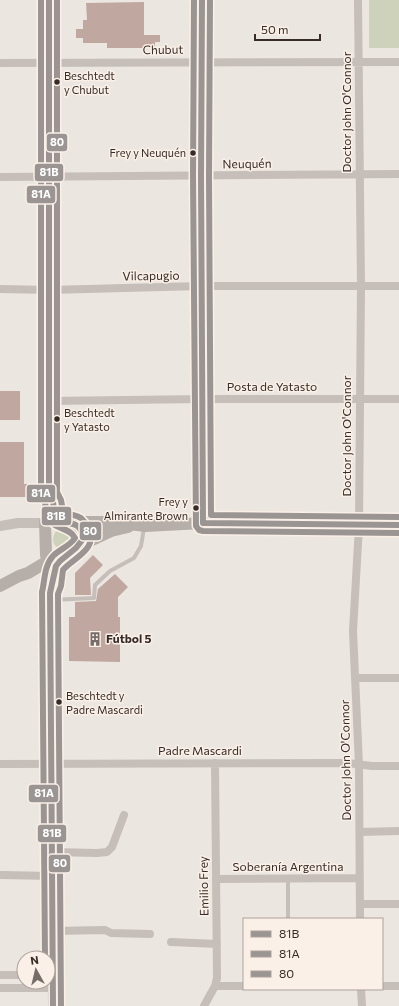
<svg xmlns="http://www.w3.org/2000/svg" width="399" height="1006" viewBox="0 0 399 1006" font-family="Commissioner,sans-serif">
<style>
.green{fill:#cfd2ba}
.building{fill:#c0a8a1}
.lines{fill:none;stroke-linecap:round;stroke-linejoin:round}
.service{stroke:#c5beb9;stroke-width:4}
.minor{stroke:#c5beb9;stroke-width:8}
.tertiary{stroke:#c5beb9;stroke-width:10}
.secondary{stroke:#b6aea9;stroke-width:12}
.bus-1-casing{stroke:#faf0e7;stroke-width:9}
.bus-2-casing{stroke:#faf0e7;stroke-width:9}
.bus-3-casing{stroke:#faf0e7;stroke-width:9}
.bus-1{stroke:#9a9593;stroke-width:6}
.bus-2{stroke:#9a9593;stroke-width:6}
.bus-3{stroke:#9a9593;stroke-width:6}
.bus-dot{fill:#362b27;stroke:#faf0e7;stroke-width:1.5}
.labels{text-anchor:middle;stroke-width:3;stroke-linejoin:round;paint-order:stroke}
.bus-label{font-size:11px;fill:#362b27;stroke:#faf0e7;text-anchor:start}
.street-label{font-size:12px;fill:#362b27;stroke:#faf0e7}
.poi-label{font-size:12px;font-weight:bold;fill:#362b27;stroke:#faf0e7;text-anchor:start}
.line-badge{stroke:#faf0e7;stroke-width:1.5}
.badge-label{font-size:11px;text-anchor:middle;font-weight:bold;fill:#fff}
</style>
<rect width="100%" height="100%" fill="#ece6e0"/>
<path class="green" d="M369,0H399V48H369Z
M62,526L68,527L75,531L77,542L63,550C49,547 51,532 62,526Z
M85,526L109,527L88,538Z"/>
<path class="building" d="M144,2V35H160V42H155V48H107V43H83V38H76V29H83V20H87L86,3Z
M0,391H20V420H0Z
M0,442H24V484H31V497H0Z
M93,555L103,565L90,578L91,595H75V573Z
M115,574L128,587L118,597V617H120V662L69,661V617H75V602L96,601L98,589Z"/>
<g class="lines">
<path class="service" d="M51,600L94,598L95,585L110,571L134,558L141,546L144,528
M288,919V878"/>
<path class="minor" d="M202,0L201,176L203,523
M358,0L361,286L359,526L353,631L359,765L360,919
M0,63L399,62
M0,177L399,174
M0,289L49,290L201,286H399
M48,401L201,399H399
M356,678H399
M0,764L347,763L372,766H399
M360,832L399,831
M52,852L97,853L107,852L112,847L124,815
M0,875L52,876
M216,879L359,878
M360,904H399
M53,931L105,930L111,933L150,934
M171,942L217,944
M0,975H24
M215,986H244
M382,986H399
M0,988H53
M361,989L362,1006
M204,1006L215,986L217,978L215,763"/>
<path class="tertiary" d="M49,493C53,504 52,513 62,521
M46,521V503L49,493V0
M0,526L18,523H44
M48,561L47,585L50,593L53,1006"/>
<path class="secondary" d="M72,522H113L145,526L203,523L399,525
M79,546L111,531L128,527
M0,586L19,576L28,573L48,561H50C61,557 73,553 82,544V534C76,519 58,518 45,522L46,555L48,561"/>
<defs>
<path id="bus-1" d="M49,0V493C50,496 52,499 53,502C54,508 53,513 58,518C67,527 81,518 83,539L76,548L60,561L56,566L50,593L53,1006
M202,0L201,176L203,523L399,525"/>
<path id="bus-2" d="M41,0V494C42,497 43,499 45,503C47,510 46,517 52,523C59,530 70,528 75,538C70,546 60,549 53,556C44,566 45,580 42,592L45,958
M194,0L193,176L196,526L199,530L203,531L399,533"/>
<path id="bus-3" d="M57,0V492L61,500L63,511C68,515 75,514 81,518C85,522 90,528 91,534C93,552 72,559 63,570L61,586L58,594L61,1006
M210,0L209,176L211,515L399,517"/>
</defs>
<use href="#bus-1" class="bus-1-casing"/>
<use href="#bus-2" class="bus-2-casing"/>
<use href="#bus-3" class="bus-3-casing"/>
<use href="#bus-1" class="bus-1"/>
<use href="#bus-2" class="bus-2"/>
<use href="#bus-3" class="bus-3"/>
</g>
<defs>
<symbol id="building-bare" viewBox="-9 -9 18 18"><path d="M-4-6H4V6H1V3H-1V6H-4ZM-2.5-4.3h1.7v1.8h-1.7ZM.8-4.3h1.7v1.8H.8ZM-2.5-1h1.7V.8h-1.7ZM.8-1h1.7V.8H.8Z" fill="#766c68" stroke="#faf0e7" stroke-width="2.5" paint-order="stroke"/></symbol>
</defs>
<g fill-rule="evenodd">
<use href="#building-bare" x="85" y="629" width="20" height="20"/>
</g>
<g class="bus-dot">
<circle cx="57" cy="82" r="3.5"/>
<circle cx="193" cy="153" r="3.5"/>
<circle cx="57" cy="419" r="3.5"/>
<circle cx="196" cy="508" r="3.5"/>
<circle cx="59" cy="702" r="3.5"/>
</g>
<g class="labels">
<g class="bus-label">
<text x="64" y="80">Beschtedt<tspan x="64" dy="14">y Chubut</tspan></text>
<text x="186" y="157" text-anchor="end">Frey y Neuquén</text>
<text x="64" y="417">Beschtedt<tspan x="64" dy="14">y Yatasto</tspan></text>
<text x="188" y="506" text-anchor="end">Frey y<tspan x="188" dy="14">Almirante Brown</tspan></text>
<text x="66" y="700">Beschtedt y<tspan x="66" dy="14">Padre Mascardi</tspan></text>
</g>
<g class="street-label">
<text transform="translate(163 50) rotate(-1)" y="4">Chubut</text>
<text transform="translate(347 112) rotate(-90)" y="4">Doctor John O'Connor</text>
<text transform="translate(247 164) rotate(-1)" y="4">Neuquén</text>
<text transform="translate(151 276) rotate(-1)" y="4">Vilcapugio</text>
<text x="272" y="391">Posta de Yatasto</text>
<text transform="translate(347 436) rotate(-90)" y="4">Doctor John O'Connor</text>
<text x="200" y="755">Padre Mascardi</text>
<text transform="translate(346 760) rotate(-91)" y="4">Doctor John O'Connor</text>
<text x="288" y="871">Soberanía Argentina</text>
<text transform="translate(204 886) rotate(-91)" y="4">Emilio Frey</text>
</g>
<g class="poi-label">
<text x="106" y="643">Fútbol 5</text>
</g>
</g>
<g class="line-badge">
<rect x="46" y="133" width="22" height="19" rx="4" fill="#9a9593"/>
<rect x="34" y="163" width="30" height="19" rx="4" fill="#9a9593"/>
<rect x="26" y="185" width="30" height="19" rx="4" fill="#9a9593"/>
<rect x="26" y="484" width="30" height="19" rx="4" fill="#9a9593"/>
<rect x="41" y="506" width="31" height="20" rx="4" fill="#9a9593"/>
<rect x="79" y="521" width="23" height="20" rx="4" fill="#9a9593"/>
<rect x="28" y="784" width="31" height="19" rx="4" fill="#9a9593"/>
<rect x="37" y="824" width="30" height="19" rx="4" fill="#9a9593"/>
<rect x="48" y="854" width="23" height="19" rx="4" fill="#9a9593"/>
</g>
<g class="badge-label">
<text x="57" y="146">80</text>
<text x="49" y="176">81B</text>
<text x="41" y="198">81A</text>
<text x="41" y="497">81A</text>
<text x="56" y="520">81B</text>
<text x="90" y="535">80</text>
<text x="44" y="797">81A</text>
<text x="52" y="837">81B</text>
<text x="60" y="867">80</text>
</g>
<rect x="243" y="918" width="140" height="72" fill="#faf0e7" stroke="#aca19a"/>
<rect x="251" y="931" width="20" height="6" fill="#9a9593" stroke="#aca19a"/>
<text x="279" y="938" font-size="12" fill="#362b27">81B</text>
<rect x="251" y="951" width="20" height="6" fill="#9a9593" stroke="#aca19a"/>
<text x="279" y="958" font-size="12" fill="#362b27">81A</text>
<rect x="251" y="971" width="20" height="6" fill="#9a9593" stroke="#aca19a"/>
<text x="279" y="978" font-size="12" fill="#362b27">80</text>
<g transform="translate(36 970) rotate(352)"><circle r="19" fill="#faf0e7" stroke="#aca19a"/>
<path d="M0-3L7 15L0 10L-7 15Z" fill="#766c68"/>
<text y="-6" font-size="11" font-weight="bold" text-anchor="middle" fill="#362b27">N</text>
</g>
<path d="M255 34v6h65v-6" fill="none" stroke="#362b27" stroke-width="2"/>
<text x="261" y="34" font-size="12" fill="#362b27" stroke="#faf0e7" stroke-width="3" paint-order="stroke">50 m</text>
</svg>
